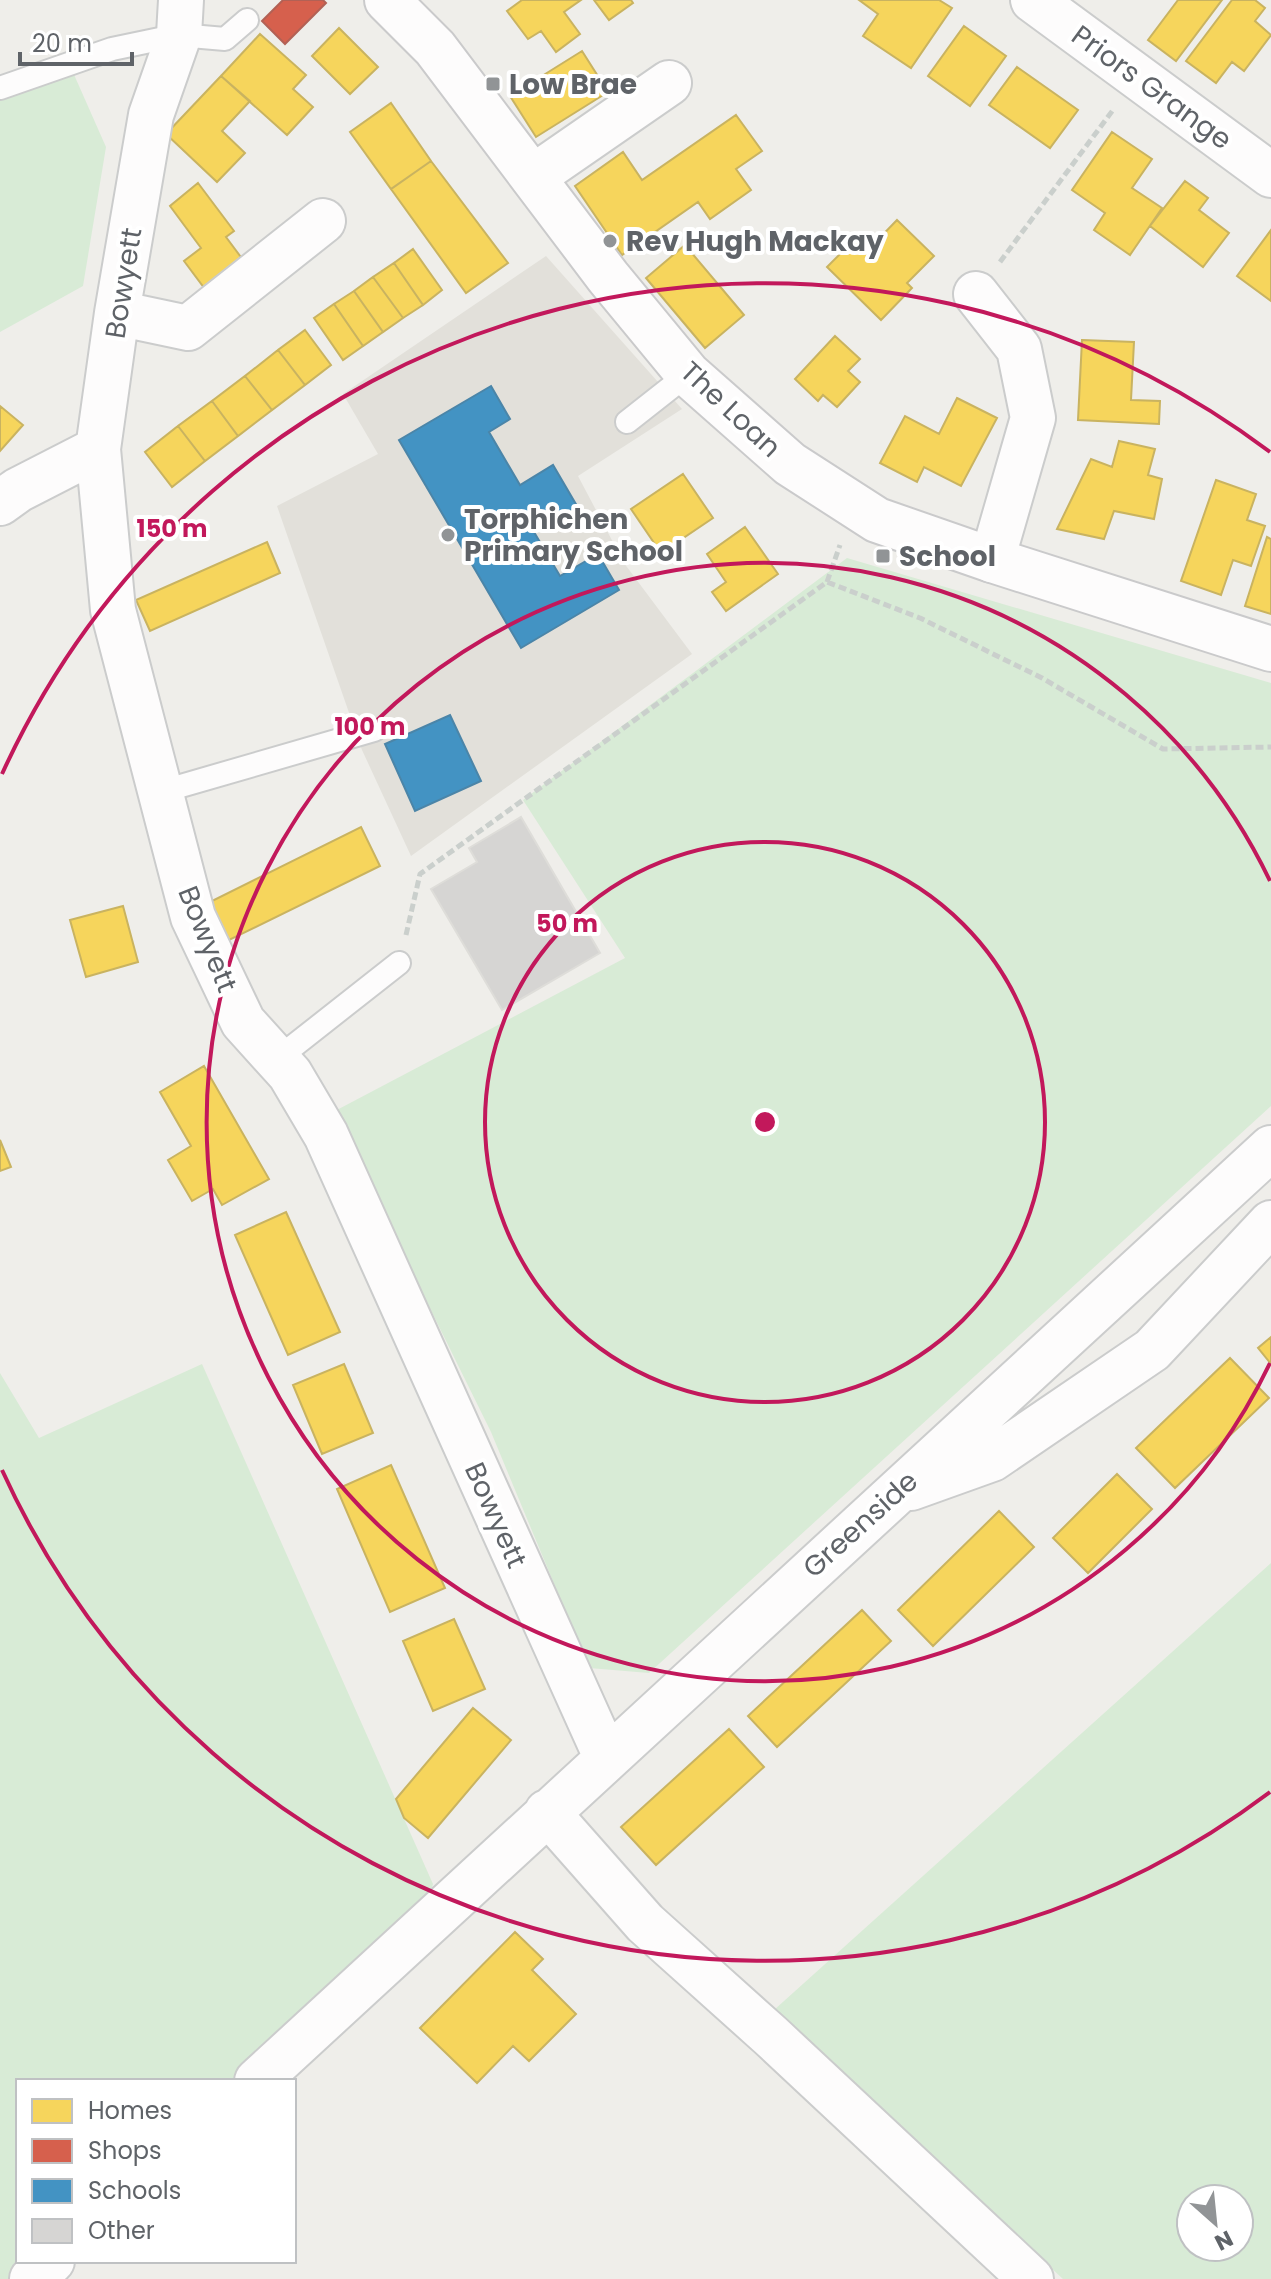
<svg xmlns="http://www.w3.org/2000/svg" width="1271" height="2279" viewBox="0 0 1271 2279" font-family="Poppins,sans-serif">
<style>
.education{fill:#e2e0da}
.green{fill:#d8ebd6;fill-rule:evenodd}
.homes{fill:#f6d55c;stroke:#c9b360;stroke-width:2}
.shops{fill:#d6604d;stroke:#b26155;stroke-width:2}
.schools{fill:#4393c3;stroke:#4b85a8;stroke-width:2}
.building{fill:#d6d5d3;stroke:#deddd9;stroke-width:2}
.lines{fill:none;stroke-linecap:round;stroke-linejoin:round}
.lane-casing{stroke:#cbcccc;stroke-width:26}
.street-casing{stroke:#cbcccc;stroke-width:48}
.secondary-casing{stroke:#cacacb;stroke-width:48}
.path{stroke:#cacfcc;stroke-width:5;stroke-dasharray:8 4;stroke-linecap:butt}
.lane{stroke:#fdfcfc;stroke-width:22}
.street{stroke:#fdfcfc;stroke-width:44}
.secondary{stroke:#fdfcfc;stroke-width:44}
.ring{fill:none;stroke:#c2185b;stroke-width:4}
.poi-dot{fill:#919496;stroke:#fff;stroke-width:3}
.labels{text-anchor:middle;stroke-width:8;stroke-linejoin:round;paint-order:stroke}
.poi-label{font-size:28px;font-weight:bold;fill:#5f6368;stroke:#fff;text-anchor:start}
.street-label{font-size:28px;fill:#5f6368;stroke:#fff}
.centre{fill:#c2185b;stroke:#fff;stroke-width:4}
.ring-label{font-size:24px;text-anchor:middle;font-weight:bold;fill:#c2185b;stroke:#fff;stroke-width:8;stroke-linejoin:round;paint-order:stroke}
</style>
<rect width="100%" height="100%" fill="#efeeea"/>
<path class="education" d="M546,256L682,409L578,476L624,563L692,654L411,856L362,750L277,506L378,454L343,394Z"/>
<path class="green" d="M68,61L106,147L83,286L0,332V84Z
M847,558L1271,683V1106L649,1673L589,1668L491,1432L333,1112L625,958L523,800Z
M202,1364L433,1884L424,1915L238,2081H18V2261H36L16,2279H0V1373L39,1438Z
M1271,1563V2279H1063L774,2010ZM1191,2199H1239V2247H1191Z"/>
<path class="homes" d="M522,0H581L564,12L580,34L556,52L541,31L528,39L507,11Z
M594,0H631L633,3L609,20Z
M939,0L952,8L911,68L863,36L878,14L859,0Z
M1178,0H1222L1176,61L1148,40Z
M1232,0H1255L1265,8L1255,21L1271,35L1244,71L1232,62L1216,83L1186,61Z
M964,26L1006,56L970,106L928,76Z
M339,28L378,67L350,94L312,56Z
M260,34L306,75L293,89L313,107L287,135L221,76Z
M582,51L608,92L536,137L510,96Z
M1017,67L1078,110L1050,148L989,105Z
M221,76L250,101L222,131L245,153L217,182L166,134Z
M391,103L431,161L391,189L350,132Z
M736,115L762,151L736,169L751,190L710,219L698,202L622,255L575,186L623,152L642,180Z
M1112,132L1152,159L1132,188L1162,208L1130,255L1094,230L1105,213L1072,190Z
M431,161L508,263L466,293L391,189Z
M1185,181L1208,198L1199,210L1229,233L1203,267L1150,226Z
M198,183L234,231L226,237L249,268L211,297L184,261L201,248L170,206Z
M897,220L934,256L907,283L912,288L881,320L827,267L855,239L867,251Z
M1271,230V301L1237,276Z
M685,245L744,315L705,348L646,278Z
M413,249L442,290L423,305L394,263Z
M394,263L423,305L403,318L373,277Z
M373,277L403,318L383,332L354,291Z
M354,291L383,332L363,346L334,304Z
M334,304L363,346L343,360L314,318Z
M305,330L331,365L305,385L278,350Z
M835,336L860,359L848,371L860,382L837,407L823,395L818,401L795,379Z
M1082,340L1134,342L1131,400L1160,401L1159,424L1078,420Z
M278,350L305,385L272,410L245,376Z
M245,376L272,410L238,436L212,401Z
M957,398L997,418L961,486L924,467L917,482L880,463L905,416L939,434Z
M212,401L238,436L205,461L178,426Z
M0,406L23,425L0,451Z
M178,426L205,461L172,487L145,452Z
M1119,441L1155,449L1148,475L1162,479L1154,519L1114,511L1104,539L1057,529L1091,459L1112,467Z
M683,474L713,518L661,553L631,509Z
M1216,480L1256,494L1247,520L1265,526L1251,566L1233,560L1221,595L1181,581Z
M745,527L778,574L726,611L712,592L726,582L707,554Z
M1267,537L1271,539V614L1245,606Z
M267,542L280,573L150,631L136,600Z
M361,827L380,866L227,941L208,903Z
M123,906L138,962L86,977L70,920Z
M204,1066L269,1179L222,1205L213,1189L192,1201L168,1160L191,1146L160,1092Z
M0,1140L11,1167L0,1171Z
M286,1212L340,1332L288,1355L235,1235Z
M1271,1337V1364L1258,1348Z
M1230,1358L1269,1398L1175,1488L1136,1448Z
M344,1364L373,1433L322,1454L293,1385Z
M391,1465L445,1588L390,1612L337,1489Z
M1117,1474L1152,1509L1088,1573L1053,1538Z
M999,1511L1034,1547L933,1646L898,1610Z
M862,1610L891,1641L777,1747L748,1716Z
M454,1619L485,1689L433,1711L403,1641Z
M473,1708L511,1740L428,1838L404,1818L396,1799Z
M729,1729L764,1767L656,1865L621,1827Z
M515,1932L543,1959L532,1970L576,2014L529,2061L513,2046L477,2083L420,2028Z"/>
<path class="shops" d="M283,0H323L326,3L285,44L262,21Z"/>
<path class="schools" d="M491,386L510,419L489,432L520,485L553,465L577,506L534,532L560,576L598,554L619,590L521,648L399,440Z
M450,715L481,781L415,811L385,744Z"/>
<path class="building" d="M521,817L600,953L502,1010L431,889L477,862L469,848Z"/>
<g class="lines">
<defs>
<path id="lane" d="M0,88L112,49L179,35L225,39L247,20
M627,422L688,374
M160,792L374,730
M277,1059L399,963"/>
<path id="street" d="M181,0L179,35L151,115L117,313L98,449L113,610L193,917L243,1022L290,1074L326,1135L606,1757
M1033,0L1271,175
M533,177L669,83
M976,294L1019,349L1033,418L992,560
M117,313L188,328L323,221
M0,503L18,490L98,449
M911,1488L992,1459L1152,1350L1271,1223
M547,1812L645,1923L771,2036L1031,2279
M257,2081L1271,1148
M32,2279L52,2261"/>
<path id="secondary" d="M387,0L435,48L608,277L688,374L790,464L877,520L992,560L1271,649"/>
</defs>
<use href="#lane" class="lane-casing"/>
<use href="#street" class="street-casing"/>
<use href="#secondary" class="secondary-casing"/>
<path class="path" d="M1000,262L1113,110
M827,582L840,545
M406,935L420,874L827,582L920,618L1042,678L1163,749L1271,747"/>
<use href="#lane" class="lane"/>
<use href="#street" class="street"/>
<use href="#secondary" class="secondary"/>
</g>
<g class="ring">
<circle cx="765" cy="1122" r="280"/>
<path d="M1270 1363A559 559 0 1 1 1270 881"/>
<path d="M1270 1792A839 839 0 0 1 2 1470M2 774A839 839 0 0 1 1270 452"/>
</g>
<g class="poi-dot">
<rect x="485" y="76" width="16" height="16" rx="4"/>
<circle cx="610" cy="241" r="8"/>
<circle cx="448" cy="535" r="8"/>
<rect x="875" y="548" width="16" height="16" rx="4"/>
</g>
<g class="labels">
<g class="poi-label">
<text x="509" y="94">Low Brae</text>
<text x="626" y="251">Rev Hugh Mackay</text>
<text x="464" y="529">Torphichen<tspan x="464" dy="32">Primary School</tspan></text>
<text x="899" y="566">School</text>
</g>
<g class="street-label">
<text transform="translate(1152 87) rotate(36)" y="10">Priors Grange</text>
<text transform="translate(123 283) rotate(-81)" y="10">Bowyett</text>
<text transform="translate(731 409) rotate(43)" y="10">The Loan</text>
<text transform="translate(208 939) rotate(68)" y="10">Bowyett</text>
<text transform="translate(496 1515) rotate(66)" y="10">Bowyett</text>
<text transform="translate(860 1524) rotate(-42)" y="10">Greenside</text>
</g>
</g>
<circle cx="765" cy="1122" r="12" class="centre"/>
<g class="ring-label">
<text x="172" y="537">150 m</text>
<text x="370" y="735">100 m</text>
<text x="567" y="932">50 m</text>
</g>
<rect x="16" y="2079" width="280" height="184" fill="#ffffff" stroke="#bfc1c3" stroke-width="2"/>
<rect x="32" y="2099" width="40" height="24" fill="#f6d55c" stroke="#bfc1c3" stroke-width="2"/>
<text x="88" y="2119" font-size="24" fill="#5f6368">Homes</text>
<rect x="32" y="2139" width="40" height="24" fill="#d6604d" stroke="#bfc1c3" stroke-width="2"/>
<text x="88" y="2159" font-size="24" fill="#5f6368">Shops</text>
<rect x="32" y="2179" width="40" height="24" fill="#4393c3" stroke="#bfc1c3" stroke-width="2"/>
<text x="88" y="2199" font-size="24" fill="#5f6368">Schools</text>
<rect x="32" y="2219" width="40" height="24" fill="#d6d5d3" stroke="#bfc1c3" stroke-width="2"/>
<text x="88" y="2239" font-size="24" fill="#5f6368">Other</text>
<g transform="translate(1215 2223) rotate(153)"><circle r="38" fill="#ffffff" stroke="#bfc1c3" stroke-width="2"/>
<path d="M0-6L14 30L0 20L-14 30Z" fill="#919496"/>
<text y="-12" font-size="22" font-weight="bold" text-anchor="middle" fill="#5f6368">N</text>
</g>
<path d="M20 52v12h112v-12" fill="none" stroke="#5f6368" stroke-width="4"/>
<text x="32" y="52" font-size="24" fill="#5f6368" stroke="#ffffff" stroke-width="6" paint-order="stroke">20 m</text>
</svg>
